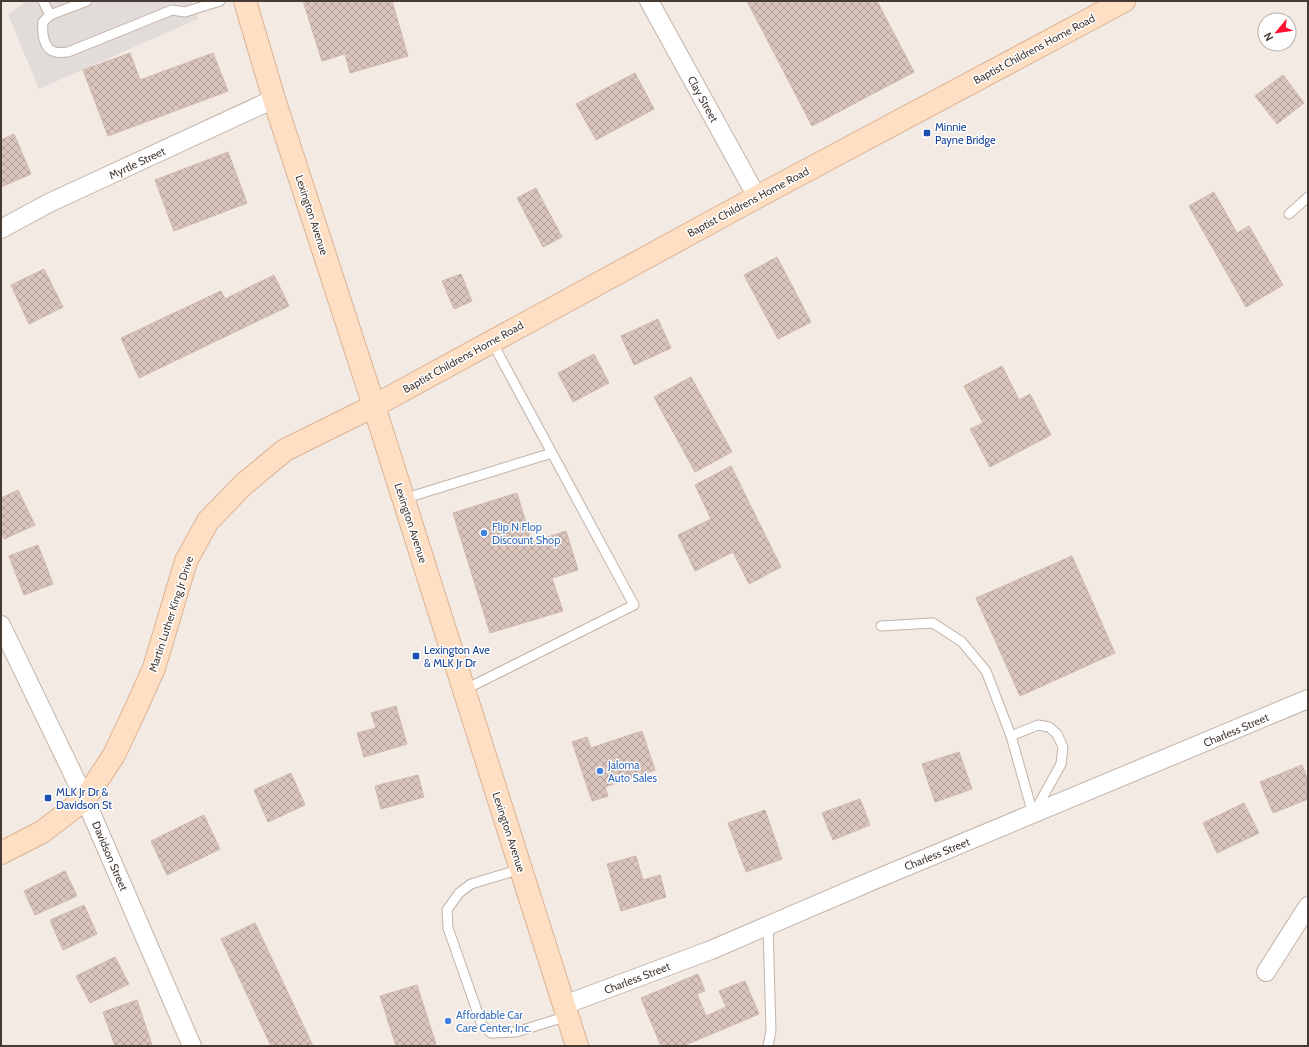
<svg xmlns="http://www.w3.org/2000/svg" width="1309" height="1047" viewBox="0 0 1309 1047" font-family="Cabin,sans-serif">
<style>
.parking{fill:#e1dcda}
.building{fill:url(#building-cross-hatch);stroke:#d1b8ac}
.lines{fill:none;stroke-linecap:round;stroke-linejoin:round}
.lane-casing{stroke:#c2b3a9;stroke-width:11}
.street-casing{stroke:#c2b3a9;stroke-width:20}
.secondary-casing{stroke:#dab293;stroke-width:24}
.lane{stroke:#fff;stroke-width:9}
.street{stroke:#fff;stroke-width:18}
.secondary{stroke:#ffdfc3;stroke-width:22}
.transit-dot{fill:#1a4fb4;stroke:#fff;stroke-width:1.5}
.shop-dot{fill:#3f7fe0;stroke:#fff;stroke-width:1.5}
.labels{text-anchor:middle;stroke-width:3;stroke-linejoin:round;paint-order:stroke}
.street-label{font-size:11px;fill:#463a34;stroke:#fff}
.transit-label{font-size:11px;fill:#164399;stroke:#fff;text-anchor:start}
.shop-label{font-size:11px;fill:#366cbe;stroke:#fff;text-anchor:start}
</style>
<defs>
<pattern id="building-cross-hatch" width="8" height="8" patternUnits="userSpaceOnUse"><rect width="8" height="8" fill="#d9c5bc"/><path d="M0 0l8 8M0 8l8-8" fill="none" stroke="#b2a19a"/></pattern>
</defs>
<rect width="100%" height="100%" fill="#f3eae4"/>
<path class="parking" d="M27,1H191L198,19L39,89L8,14Z"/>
<path class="building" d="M303,1H392L408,56L350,73L345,54L322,61Z
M747,1H877L914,72L812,126Z
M130,53L140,80L213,53L228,91L108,136L83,70Z
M635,73L654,109L596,140L576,104Z
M1283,75L1304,103L1277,124L1255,96Z
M14,134L31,174L1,187V140Z
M228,152L247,203L174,231L155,180Z
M536,188L562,237L543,247L517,198Z
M1214,192L1237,233L1249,226L1283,285L1246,307L1189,206Z
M777,257L811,322L778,339L744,275Z
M44,269L63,307L29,324L11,285Z
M461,274L472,301L454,309L442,281Z
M274,275L289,306L139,378L121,338L221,291L225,299Z
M658,319L671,348L634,365L621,336Z
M594,354L609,383L573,402L558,373Z
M1002,366L1019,400L1030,394L1051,435L990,467L970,429L983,423L964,386Z
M691,377L732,452L695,472L654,397Z
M731,466L781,567L749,584L733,552L695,571L678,535L711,519L695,485Z
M18,490L35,525L4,539L1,532V498Z
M517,493L532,542L566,531L578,570L552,578L563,611L490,633L453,513Z
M38,545L53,584L24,595L9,556Z
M1072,556L1115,653L1020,696L976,598Z
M396,706L407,744L364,757L357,733L376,728L371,713Z
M642,731L655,770L605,787L608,796L592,801L572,742L587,737L591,748Z
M959,752L972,789L935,802L922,764Z
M1302,765L1308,780V799L1273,813L1260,782Z
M291,773L305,805L268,822L254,790Z
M418,775L424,797L381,809L375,786Z
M860,799L870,825L833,840L822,813Z
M1244,803L1259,833L1217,853L1203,823Z
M765,810L782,859L746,872L728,823Z
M204,815L220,849L167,875L151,841Z
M636,856L643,880L660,875L666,897L621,911L607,864Z
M65,871L77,896L35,915L24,891Z
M84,905L97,934L63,950L50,920Z
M255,923L313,1046H271L221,939Z
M115,957L129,984L90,1003L76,976Z
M698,974L705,991L697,994L706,1016L726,1007L719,991L745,981L759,1014L683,1046H661L641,998Z
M417,985L436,1044L429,1046H396L380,996Z
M137,1000L152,1045L148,1046H115L103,1012Z"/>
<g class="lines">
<defs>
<path id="lane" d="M43,1L50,15
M87,1L50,15L43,22C42,32 43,49 55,52C59,53 64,52 68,52L172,10L185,12L220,1
M1289,214L1308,197
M403,499L552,453
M881,626L933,623L962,642L986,671L1011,736L1033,814
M464,690L634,605L492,342
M1011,736L1038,725L1049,727L1057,734L1063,747L1061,764L1035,811
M521,869L471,884L459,893L447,910L448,928L482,1025L491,1033L516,1032L568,1016
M768,1046L771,1031L768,925"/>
<path id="street" d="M649,1L757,197
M1,229L49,203L274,99
M1,625L85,799L192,1046
M1266,972L1308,906
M564,1005L711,950L874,880L1308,699"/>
<path id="secondary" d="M245,1L274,99L374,406L577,1046
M1,853L42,832L85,799L114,755L137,706L154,668L186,561L208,521L244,484L285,450L374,406L757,197L1124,1"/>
</defs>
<use href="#lane" class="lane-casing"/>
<use href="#street" class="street-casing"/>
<use href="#secondary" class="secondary-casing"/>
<use href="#lane" class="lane"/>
<use href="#street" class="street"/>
<use href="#secondary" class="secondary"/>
</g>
<g class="transit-dot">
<rect x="923" y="129" width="8" height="8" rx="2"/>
<rect x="412" y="652" width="8" height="8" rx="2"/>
<rect x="44" y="794" width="8" height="8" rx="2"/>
</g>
<g class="shop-dot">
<circle cx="484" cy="533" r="4"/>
<circle cx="600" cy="771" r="4"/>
<circle cx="448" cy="1021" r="4"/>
</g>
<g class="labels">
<g class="street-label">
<text transform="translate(1034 49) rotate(-28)" y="4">Baptist Childrens Home Road</text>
<text transform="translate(703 99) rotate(61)" y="4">Clay Street</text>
<text transform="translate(137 163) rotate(-25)" y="4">Myrtle Street</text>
<text transform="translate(748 202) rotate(-28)" y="4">Baptist Childrens Home Road</text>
<text transform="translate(312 215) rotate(72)" y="4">Lexington Avenue</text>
<text transform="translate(463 357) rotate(-29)" y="4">Baptist Childrens Home Road</text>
<text transform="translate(411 523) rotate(72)" y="4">Lexington Avenue</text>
<text transform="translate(171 614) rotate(-72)" y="4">Martin Luther King Jr Drive</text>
<text transform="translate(1236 730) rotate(-23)" y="4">Charless Street</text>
<text transform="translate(509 832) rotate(72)" y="4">Lexington Avenue</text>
<text transform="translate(937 854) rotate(-22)" y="4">Charless Street</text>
<text transform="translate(110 856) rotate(67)" y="4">Davidson Street</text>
<text transform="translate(637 978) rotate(-21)" y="4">Charless Street</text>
</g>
<g class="transit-label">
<text x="935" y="131">Minnie<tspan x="935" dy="13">Payne Bridge</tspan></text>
<text x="424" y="654">Lexington Ave<tspan x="424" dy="13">&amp; MLK Jr Dr</tspan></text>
<text x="56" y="796">MLK Jr Dr &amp;<tspan x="56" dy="13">Davidson St</tspan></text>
</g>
<g class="shop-label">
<text x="492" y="531">Flip N Flop<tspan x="492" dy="13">Discount Shop</tspan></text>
<text x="608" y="769">Jaloma<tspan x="608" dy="13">Auto Sales</tspan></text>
<text x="456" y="1019">Affordable Car<tspan x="456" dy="13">Care Center, Inc.</tspan></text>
</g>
</g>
<rect width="1309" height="1047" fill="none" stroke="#463a34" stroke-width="4"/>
<g transform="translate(1277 32) rotate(241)"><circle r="19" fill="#ffffff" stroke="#b5b0ae"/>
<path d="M0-3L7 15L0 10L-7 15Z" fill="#ff1032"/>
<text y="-6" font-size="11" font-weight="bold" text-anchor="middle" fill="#463a34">N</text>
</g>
</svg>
